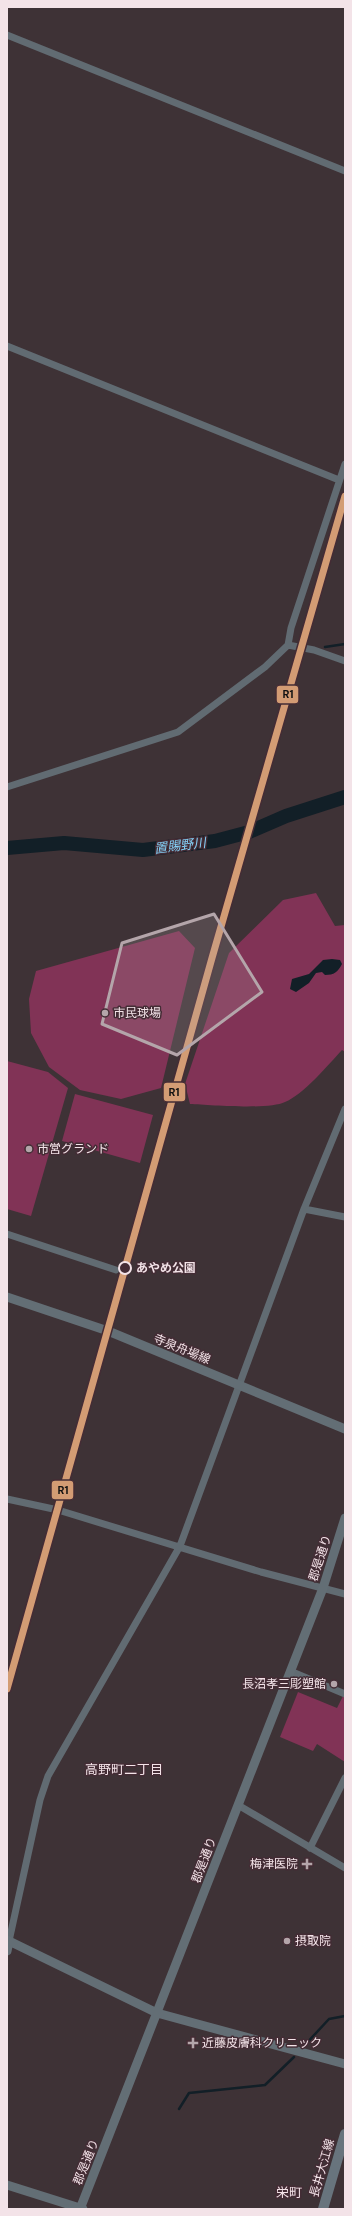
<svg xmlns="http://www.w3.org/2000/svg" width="352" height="2216" viewBox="0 0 352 2216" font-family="'DM Sans','Noto Sans JP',sans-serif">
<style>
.green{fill:#813356}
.water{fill:#121f27}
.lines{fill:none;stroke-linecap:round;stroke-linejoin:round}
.stream{stroke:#121f27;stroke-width:2.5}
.river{stroke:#121f27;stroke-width:14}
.street{stroke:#616b72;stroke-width:7}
.secondary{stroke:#636e75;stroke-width:9}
.primary{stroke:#68747d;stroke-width:10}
.rail-1-casing{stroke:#442c35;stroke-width:10}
.rail-1{stroke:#d39c74;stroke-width:7}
.marked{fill:#b4a5aa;fill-opacity:0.2;stroke:#b4a5aa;stroke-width:3;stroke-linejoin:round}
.poi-dot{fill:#b4a5aa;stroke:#442c35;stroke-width:1.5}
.stop-dot{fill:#442c35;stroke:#f3e3e8;stroke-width:2}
.labels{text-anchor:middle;stroke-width:3;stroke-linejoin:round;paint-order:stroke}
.poi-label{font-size:12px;fill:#f3e3e8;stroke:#442c35;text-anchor:start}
.stop-label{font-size:12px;font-weight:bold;fill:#f3e3e8;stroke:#442c35;text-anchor:start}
.street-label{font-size:12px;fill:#f3e3e8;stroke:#442c35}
.water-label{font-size:13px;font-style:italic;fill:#84d2f9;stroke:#442c35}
.neighbourhood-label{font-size:13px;fill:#f3e3e8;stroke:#442c35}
.line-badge{stroke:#442c35;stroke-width:1.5}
.pale-badge-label{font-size:11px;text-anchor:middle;font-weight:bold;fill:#111}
</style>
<rect width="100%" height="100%" fill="#3e3236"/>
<path class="green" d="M316,893L335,926L345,925V1052L342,1050C329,1064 303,1095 285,1102C269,1110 210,1105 190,1104L185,1084L229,953L283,900Z
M179,931L195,948L161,1088L121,1099L80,1090L49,1067L31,1033L29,999L36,971Z
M7,1061L48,1072L68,1088L31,1216L7,1209Z
M75,1094L153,1115L140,1163L62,1141Z
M298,1692L337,1708L343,1696L345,1697V1762L317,1744L313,1751L280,1737Z"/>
<path class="water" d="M332,959L340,960L342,964C338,972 334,975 325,975L322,972L316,973L309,983L296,992L290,989L292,979L309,974L323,960Z"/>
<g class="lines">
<path class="stream" d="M325,647L345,644
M304,2046L329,2019L345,2016
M179,2109L189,2093L265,2085L294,2057"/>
<path class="river" d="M7,848L64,843L143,850L215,841L249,832L286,816L345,797"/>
<path class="street" d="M7,35L345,171
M7,346L339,480
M288,645L314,650L345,661
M7,787L178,732L265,667L288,645L291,628L345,464
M304,1209L345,1217
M7,1234L116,1270
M7,1499L58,1510L261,1572L345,1594
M290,1671L345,1694
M238,1805L345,1868
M310,1848L345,1778
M9,1941L40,1800L48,1776L180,1546L304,1209L345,1109"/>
<path class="secondary" d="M7,1297L108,1331L345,1429
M7,1940L157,2013L345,2064
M7,1951L9,1941
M7,2185L83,2209
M80,2209L323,1588L345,1518"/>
<path class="primary" d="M323,2209L345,2134"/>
<defs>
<path id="rail-1" d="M7,1689L212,958L345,496"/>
</defs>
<use href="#rail-1" class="rail-1-casing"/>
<use href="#rail-1" class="rail-1"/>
</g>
<path class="marked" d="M214,914L262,992L177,1055L102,1024L122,943Z"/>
<g class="poi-dot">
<circle cx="105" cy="1013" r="4"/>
<circle cx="29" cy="1149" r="4"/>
<circle cx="334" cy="1684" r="4"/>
<path d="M305 1858h4v4h4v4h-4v4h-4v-4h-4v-4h4z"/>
<circle cx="287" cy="1941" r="4"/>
<path d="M191 2037h4v4h4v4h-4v4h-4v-4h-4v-4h4z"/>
</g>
<circle class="stop-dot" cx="125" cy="1268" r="6"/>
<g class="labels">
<g class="poi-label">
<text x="113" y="1017">市民球場</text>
<text x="37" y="1153">市営グランド</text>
<text x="326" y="1688" text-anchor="end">長沼孝三彫塑館</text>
<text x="298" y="1868" text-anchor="end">梅津医院</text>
<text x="295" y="1945">摂取院</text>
<text x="202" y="2047">近藤皮膚科クリニック</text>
</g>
<g class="stop-label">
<text x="136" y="1272">あやめ公園</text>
</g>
<g class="street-label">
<text transform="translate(182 1349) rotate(22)" y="4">寺泉舟場線</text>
<text transform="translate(320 1558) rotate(-72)" y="4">郡是通り</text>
<text transform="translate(204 1860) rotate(-69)" y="4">郡是通り</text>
<text transform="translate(86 2162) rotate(-68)" y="4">郡是通り</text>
<text transform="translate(322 2168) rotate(-74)" y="4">長井大江線</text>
</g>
<g class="water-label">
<text transform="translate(180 845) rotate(-7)" y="5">置賜野川</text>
</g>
<g class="neighbourhood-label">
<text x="124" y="1774">高野町二丁目</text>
<text x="289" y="2197">栄町</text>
</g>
</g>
<g class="line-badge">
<rect x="276" y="685" width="23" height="19" rx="4" fill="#d39c74"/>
<rect x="163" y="1082" width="23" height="20" rx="4" fill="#d39c74"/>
<rect x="51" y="1480" width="23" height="20" rx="4" fill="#d39c74"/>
</g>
<g class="pale-badge-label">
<text x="288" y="698">R1</text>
<text x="174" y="1096">R1</text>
<text x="63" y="1494">R1</text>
</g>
<rect width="352" height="2216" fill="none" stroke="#f3e3e8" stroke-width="16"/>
</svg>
